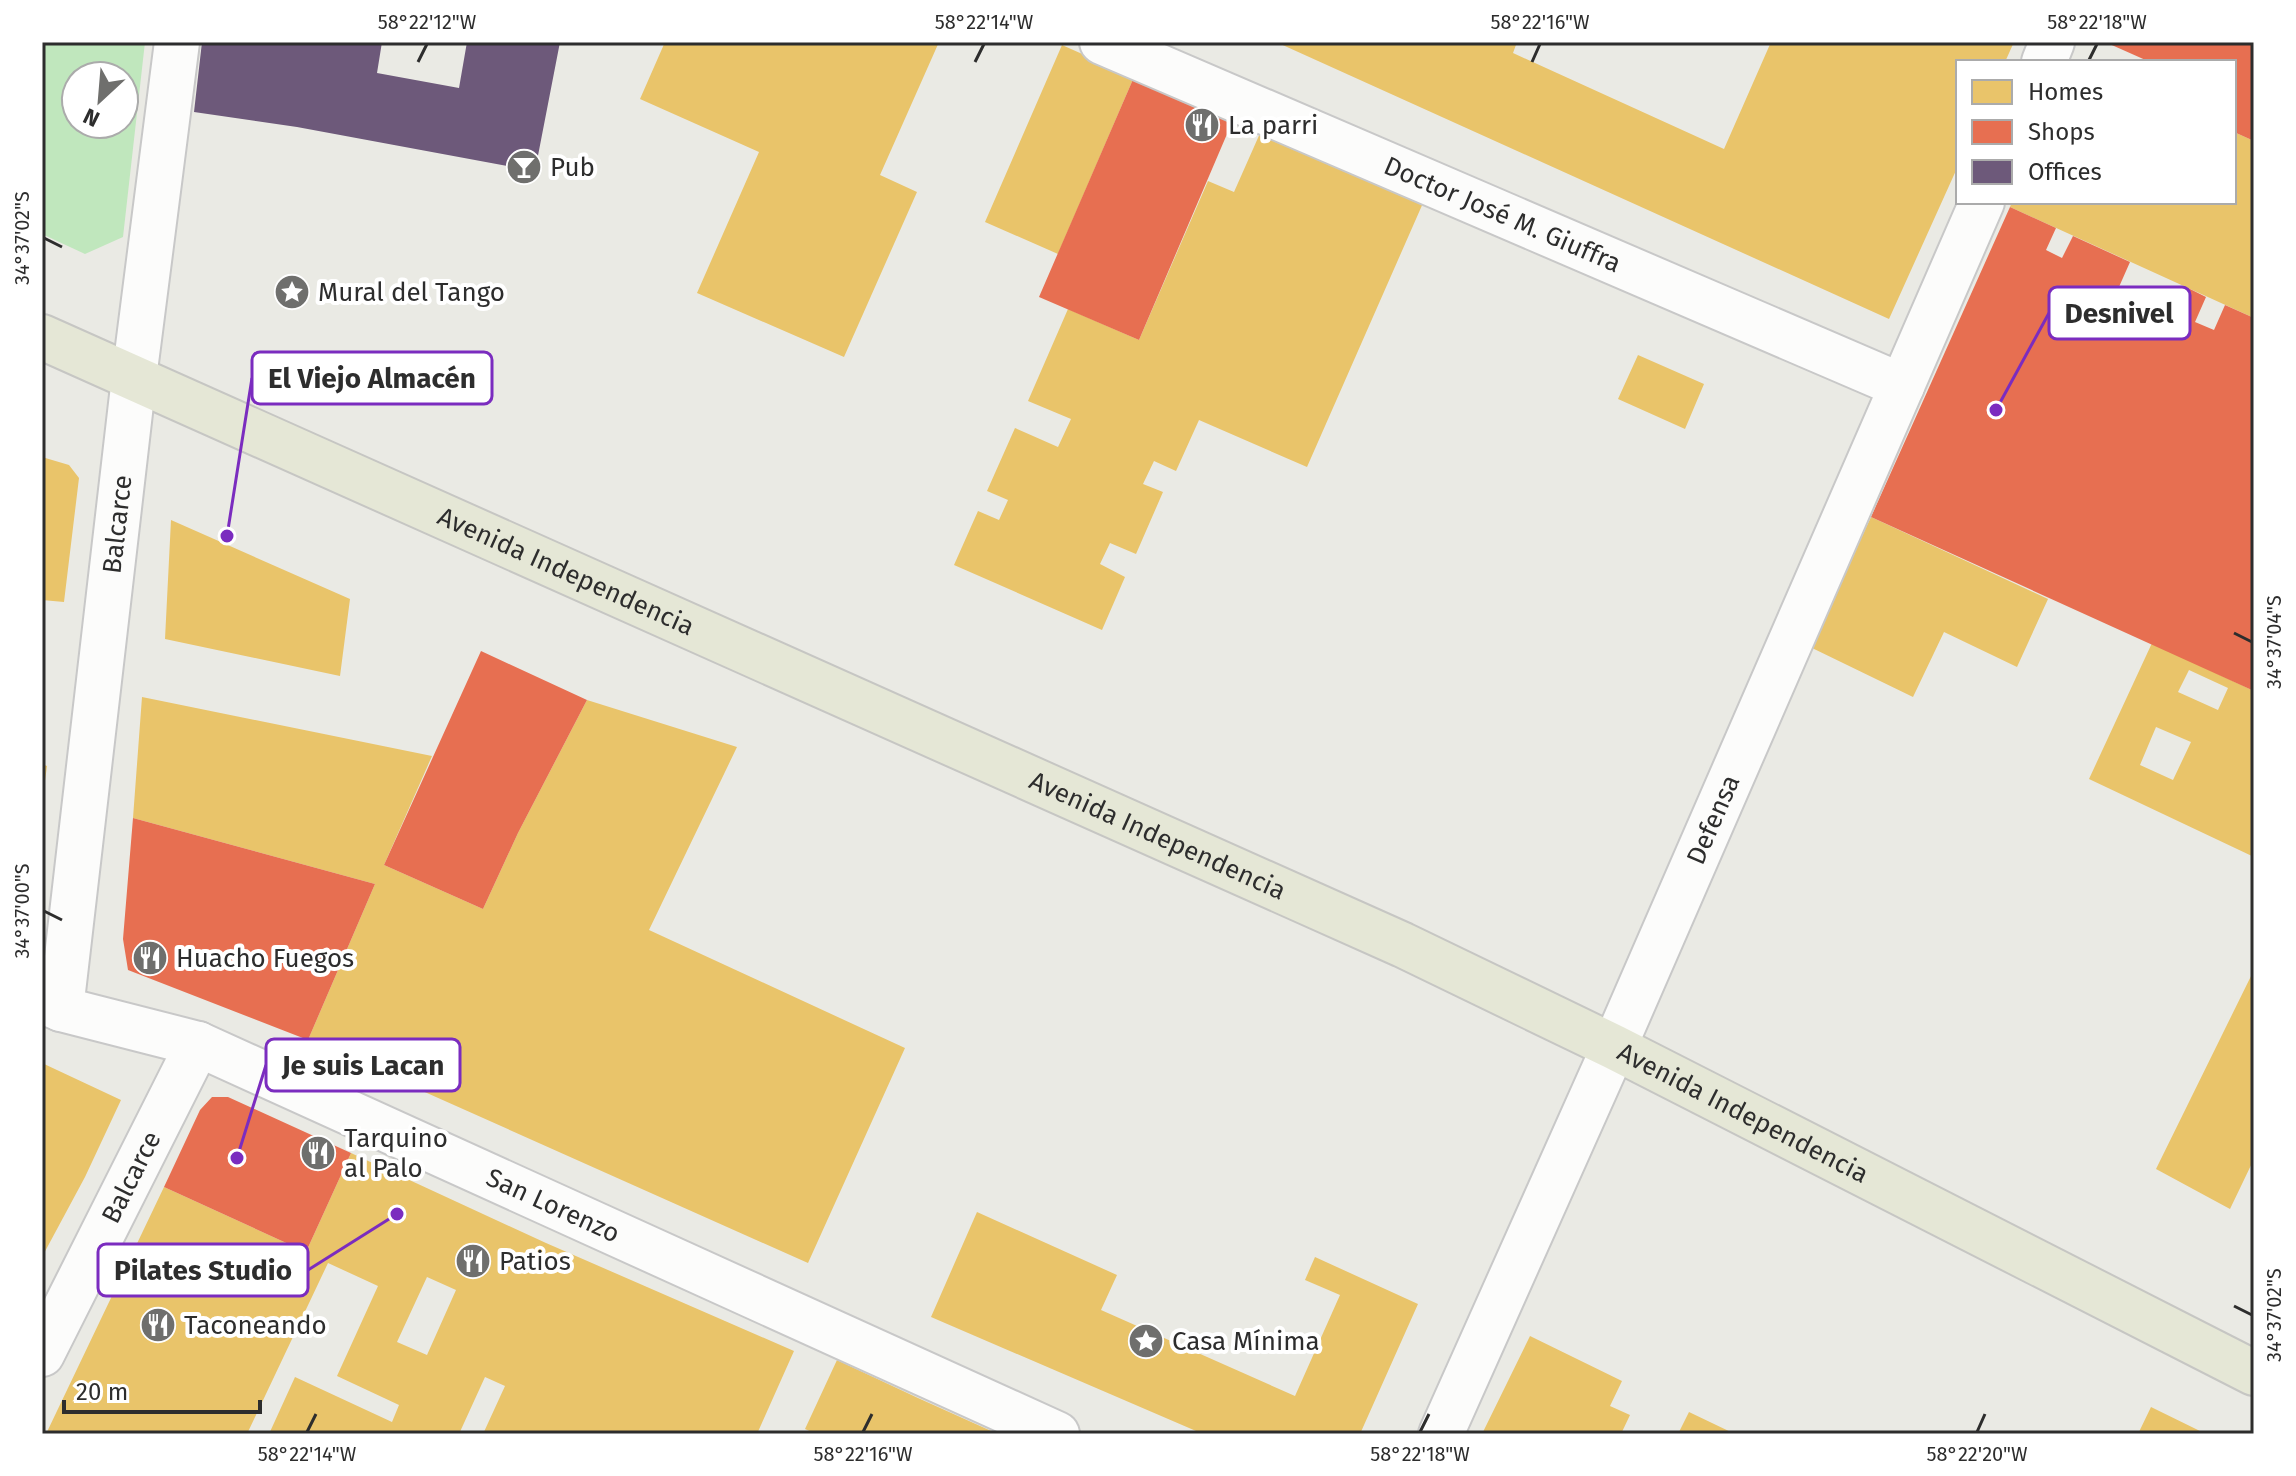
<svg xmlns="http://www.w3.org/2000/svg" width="2296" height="1476" viewBox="0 0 2296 1476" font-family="'Fira Sans',sans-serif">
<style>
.green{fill:#c0e7bd;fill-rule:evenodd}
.homes{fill:#e9c46a;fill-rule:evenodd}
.shops{fill:#e76f51}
.offices{fill:#6d597a}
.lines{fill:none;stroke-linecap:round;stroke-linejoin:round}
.minor-casing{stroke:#c8c8c8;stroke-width:48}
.primary-casing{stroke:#c6c6c3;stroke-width:48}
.minor{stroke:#fcfcfb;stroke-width:44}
.primary{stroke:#e5e7d6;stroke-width:44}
.ticks{fill:none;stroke:#2d2d2d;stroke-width:3}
.labels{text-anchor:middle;stroke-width:8;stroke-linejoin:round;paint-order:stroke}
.poi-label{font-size:26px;fill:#2d2d2d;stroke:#fff;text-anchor:start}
.street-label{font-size:26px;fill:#2d2d2d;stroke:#fff}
.leader{fill:none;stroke:#7b2cbf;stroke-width:3}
.callout-dot{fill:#7b2cbf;stroke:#fff;stroke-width:3}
.callout{fill:#fff;stroke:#7b2cbf;stroke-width:3}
.callout-label{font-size:28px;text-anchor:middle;font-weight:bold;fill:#2d2d2d}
.neatline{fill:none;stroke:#2d2d2d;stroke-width:3}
.ticks-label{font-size:20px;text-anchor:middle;fill:#2d2d2d}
</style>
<rect width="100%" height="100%" fill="#eaeae4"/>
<path class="green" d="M42,42H145L123,237L85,254L42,234ZM76,76H124V124H76Z"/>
<path class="homes" d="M665,42H939L880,175L917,192L844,357L697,293L759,152L640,99Z
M1276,42H1517L1513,53L1724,149L1771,42H2014L2005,62H1958V166L1889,319Z
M1062,45L1134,77L1058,254L985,222Z
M1265,122L1427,194L1307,467L1199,420L1176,471L1154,461L1143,484L1163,492L1136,554L1110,543L1100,564L1125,577L1102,630L954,565L978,511L999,520L1008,500L987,491L1015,428L1058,447L1071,419L1028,401L1068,309L1139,340L1208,181L1234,192Z
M2234,132L2254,141V318L2010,207L2012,202H2234Z
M1638,355L1704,384L1685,429L1618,399Z
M42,457L69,465L79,478L64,602L42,600Z
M1871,517L2048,599L2017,667L1944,632L1913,697L1810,647Z
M171,520L350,599L340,676L165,639Z
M2152,643L2254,691V857L2089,779ZM2189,670L2228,688L2218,710L2178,692ZM2156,727L2191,742L2173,780L2140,765Z
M142,697L432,756L384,865L483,909L518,833L587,700L737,747L649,930L905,1048L808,1263L308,1040L375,884L133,818Z
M42,764L47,766L44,788H42Z
M2254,970V1159L2230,1209L2156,1169Z
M42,1063L121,1100L85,1177L42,1257Z
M351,1153L546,1243L794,1351L757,1434H483L505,1386L485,1377L459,1434H269L295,1377L392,1422L399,1405L337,1376L378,1286L328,1263L247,1434H46L164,1187L306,1252ZM427,1277L456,1290L427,1355L397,1342Z
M977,1212L1117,1275L1101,1310L1295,1396L1340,1295L1305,1280L1315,1257L1418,1304L1360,1434H1203L931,1317Z
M1530,1336L1622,1381L1610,1406L1630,1415L1621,1434H1482Z
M837,1360L918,1398L998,1434H816L805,1429Z
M2151,1407L2200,1431L2199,1434H2138Z
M1689,1412L1735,1434H1678Z"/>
<path class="shops" d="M2105,42H2254V141L2234,132V62H2150Z
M1134,77L1233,120L1139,340L1039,297Z
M2010,207L2056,228L2046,250L2062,258L2073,236L2130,262L2115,296L2170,322L2186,287L2206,297L2195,322L2214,330L2225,305L2254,318V691L1871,517Z
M481,651L587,700L518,833L483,909L384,865Z
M133,818L375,884L308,1040L128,970L123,939Z
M212,1097H228L351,1153L306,1252L164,1187L200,1110Z"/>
<path class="offices" d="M202,42H382L377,73L459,88L467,42H560L535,171L297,127L194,112Z"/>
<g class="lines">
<defs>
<g id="minor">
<path id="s1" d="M1102,42L1902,386"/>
<path d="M2044,62L2052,42"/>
<path id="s2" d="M42,1001L61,1009L198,1044L1057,1434"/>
<path id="s3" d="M61,1009L134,378L177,42"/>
<path id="s4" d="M42,1354L198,1044"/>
<path id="s5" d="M1441,1434L1614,1047L1982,202"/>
</g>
<g id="primary">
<path id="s6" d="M42,337L1403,945L1614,1047L2254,1373"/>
</g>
</defs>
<use href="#minor" class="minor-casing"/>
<use href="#primary" class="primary-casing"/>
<use href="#minor" class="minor"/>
<use href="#primary" class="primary"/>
</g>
<path class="ticks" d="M418,62L427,44M975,62L984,44M1532,62L1540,44M2088,62L2097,44M44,238L62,247M2234,633L2252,642M44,911L62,920M2234,1306L2252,1315M307,1432L316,1414M863,1432L872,1414M1420,1432L1429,1414M1977,1432L1985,1414"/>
<defs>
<symbol id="restaurant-disc" viewBox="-11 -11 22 22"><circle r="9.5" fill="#6f6f6d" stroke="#fff"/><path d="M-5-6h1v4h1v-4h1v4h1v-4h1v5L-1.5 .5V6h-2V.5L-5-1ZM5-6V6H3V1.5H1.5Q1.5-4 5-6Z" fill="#fff"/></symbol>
<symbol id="bar-disc" viewBox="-11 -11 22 22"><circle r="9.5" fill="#6f6f6d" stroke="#fff"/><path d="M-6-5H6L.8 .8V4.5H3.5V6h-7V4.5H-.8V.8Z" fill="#fff"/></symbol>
<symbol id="sight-disc" viewBox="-11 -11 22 22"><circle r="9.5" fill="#6f6f6d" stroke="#fff"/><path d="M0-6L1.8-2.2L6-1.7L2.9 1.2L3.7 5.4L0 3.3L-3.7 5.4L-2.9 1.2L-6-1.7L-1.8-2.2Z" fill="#fff"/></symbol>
</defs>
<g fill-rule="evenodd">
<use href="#restaurant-disc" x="1182" y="105" width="40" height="40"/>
<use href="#bar-disc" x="504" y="147" width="40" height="40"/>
<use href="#sight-disc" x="272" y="272" width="40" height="40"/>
<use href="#restaurant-disc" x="130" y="938" width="40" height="40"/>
<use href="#restaurant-disc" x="298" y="1133" width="40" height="40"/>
<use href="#restaurant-disc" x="453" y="1241" width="40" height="40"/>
<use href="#restaurant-disc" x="138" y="1305" width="40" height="40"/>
<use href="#sight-disc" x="1126" y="1321" width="40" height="40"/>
</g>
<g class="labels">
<g class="poi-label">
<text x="1228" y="134">La parri</text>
<text x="550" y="176">Pub</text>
<text x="318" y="301">Mural del Tango</text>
<text x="176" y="967">Huacho Fuegos</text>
<text x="344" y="1147">Tarquino<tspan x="344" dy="30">al Palo</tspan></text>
<text x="499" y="1270">Patios</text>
<text x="184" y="1334">Taconeando</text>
<text x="1172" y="1350">Casa Mínima</text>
</g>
<g class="street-label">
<text dy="9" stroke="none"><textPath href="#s1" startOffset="436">Doctor José M. Giuffra</textPath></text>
<text dy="9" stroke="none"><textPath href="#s3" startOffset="488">Balcarce</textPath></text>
<text dy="9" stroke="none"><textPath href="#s6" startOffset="574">Avenida Independencia</textPath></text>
<text dy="9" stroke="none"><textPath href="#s5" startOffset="672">Defensa</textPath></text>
<text dy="9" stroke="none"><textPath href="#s6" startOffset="1222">Avenida Independencia</textPath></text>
<text dy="9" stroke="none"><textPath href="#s6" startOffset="1870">Avenida Independencia</textPath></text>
<text dy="9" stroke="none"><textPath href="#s4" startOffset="198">Balcarce</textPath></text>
<text dy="9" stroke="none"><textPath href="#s2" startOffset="552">San Lorenzo</textPath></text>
</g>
</g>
<path class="leader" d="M1996 410L2049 313M227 536L252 378M237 1158L266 1065M397 1214L308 1270"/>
<g class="callout-dot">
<circle cx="1996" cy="410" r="8"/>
<circle cx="227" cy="536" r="8"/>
<circle cx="237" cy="1158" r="8"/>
<circle cx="397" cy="1214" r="8"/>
</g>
<g class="callout">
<rect x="2049" y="287" width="141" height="52" rx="8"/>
<rect x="252" y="352" width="240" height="52" rx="8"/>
<rect x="266" y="1039" width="194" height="52" rx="8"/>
<rect x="98" y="1244" width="210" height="52" rx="8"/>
</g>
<g class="callout-label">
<text x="2119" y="323">Desnivel</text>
<text x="372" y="388">El Viejo Almacén</text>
<text x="363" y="1075">Je suis Lacan</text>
<text x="203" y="1280">Pilates Studio</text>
</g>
<rect width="2296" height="1476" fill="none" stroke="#ffffff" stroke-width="88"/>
<rect x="1956" y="60" width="280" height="144" fill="#ffffff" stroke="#ababab" stroke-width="2"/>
<rect x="1972" y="80" width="40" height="24" fill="#e9c46a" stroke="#ababab" stroke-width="2"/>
<text x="2028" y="100" font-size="24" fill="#2d2d2d">Homes</text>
<rect x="1972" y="120" width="40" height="24" fill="#e76f51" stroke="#ababab" stroke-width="2"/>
<text x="2028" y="140" font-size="24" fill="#2d2d2d">Shops</text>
<rect x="1972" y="160" width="40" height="24" fill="#6d597a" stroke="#ababab" stroke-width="2"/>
<text x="2028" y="180" font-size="24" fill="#2d2d2d">Offices</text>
<g transform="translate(100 100) rotate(206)"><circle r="38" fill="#ffffff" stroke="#ababab" stroke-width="2"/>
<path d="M0-6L14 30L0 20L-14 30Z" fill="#6f6f6d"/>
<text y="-12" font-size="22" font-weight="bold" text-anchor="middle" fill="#2d2d2d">N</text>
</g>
<path d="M64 1400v12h196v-12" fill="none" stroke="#2d2d2d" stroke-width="4"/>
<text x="76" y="1400" font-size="24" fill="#2d2d2d" stroke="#ffffff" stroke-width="6" paint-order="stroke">20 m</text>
<rect x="44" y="44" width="2208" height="1388" class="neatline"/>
<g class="ticks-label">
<text x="427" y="29">58°22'12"W</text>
<text x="984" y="29">58°22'14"W</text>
<text x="1540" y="29">58°22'16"W</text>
<text x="2097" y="29">58°22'18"W</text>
<text transform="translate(22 238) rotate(-90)" y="7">34°37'02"S</text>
<text transform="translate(2274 642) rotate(-90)" y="7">34°37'04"S</text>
<text transform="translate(22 911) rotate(-90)" y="7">34°37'00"S</text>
<text transform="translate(2274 1315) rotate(-90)" y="7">34°37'02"S</text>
<text x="307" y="1461">58°22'14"W</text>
<text x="863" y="1461">58°22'16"W</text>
<text x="1420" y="1461">58°22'18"W</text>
<text x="1977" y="1461">58°22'20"W</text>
</g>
</svg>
